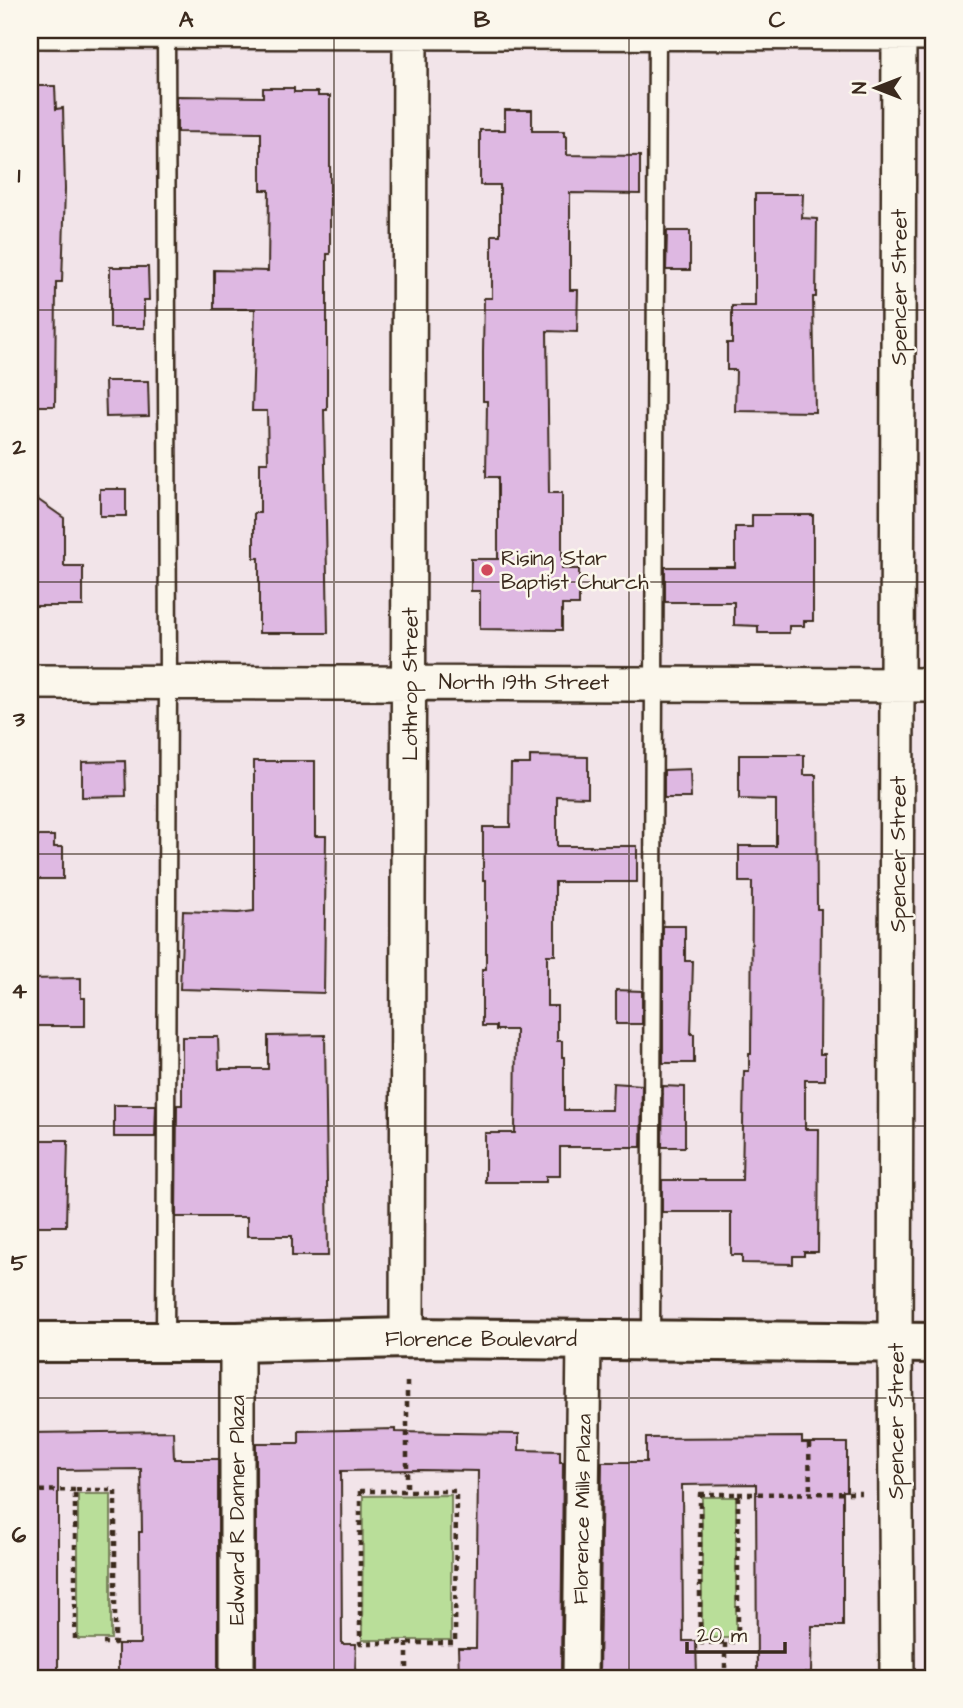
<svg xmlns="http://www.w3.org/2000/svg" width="963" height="1708" viewBox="0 0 963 1708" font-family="'Architects Daughter',sans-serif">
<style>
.green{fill:#b9de99;stroke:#7a845c;stroke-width:2}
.building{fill:#deb8e2;stroke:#3b2a1e;stroke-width:2}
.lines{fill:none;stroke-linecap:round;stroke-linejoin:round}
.lane-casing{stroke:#3b2a1e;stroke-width:21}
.street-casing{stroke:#3b2a1e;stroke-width:38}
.secondary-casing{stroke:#3b2a1e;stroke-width:44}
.path{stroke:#3b2a1e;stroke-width:4.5;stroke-dasharray:5 5;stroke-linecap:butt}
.lane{stroke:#fbf7ec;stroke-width:16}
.street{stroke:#fbf7ec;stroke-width:33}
.secondary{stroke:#fbf7ec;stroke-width:38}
.grid{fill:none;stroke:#3b2a1e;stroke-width:2;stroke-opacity:0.55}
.poi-dot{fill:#d1495b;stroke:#fbf7ec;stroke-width:2.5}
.labels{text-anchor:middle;stroke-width:5;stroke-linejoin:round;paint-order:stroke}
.street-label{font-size:21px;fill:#3b2a1e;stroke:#fbf7ec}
.poi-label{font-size:21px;fill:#3b2a1e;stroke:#fbf7ec;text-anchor:start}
.neatline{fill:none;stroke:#3b2a1e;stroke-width:2.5}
.grid-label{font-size:23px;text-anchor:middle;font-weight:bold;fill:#3b2a1e}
</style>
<rect width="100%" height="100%" fill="#f2e4e9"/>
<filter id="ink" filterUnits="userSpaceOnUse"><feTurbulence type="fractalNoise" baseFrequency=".0143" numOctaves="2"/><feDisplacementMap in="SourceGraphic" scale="14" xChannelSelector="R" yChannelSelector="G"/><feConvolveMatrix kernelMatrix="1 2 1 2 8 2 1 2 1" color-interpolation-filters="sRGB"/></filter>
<g filter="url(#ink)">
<path class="green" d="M78,1494H111V1639H78Z
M451,1495V1640H362L363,1496Z
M702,1497H736V1638H702Z"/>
<path class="building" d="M30,86H55L56,109L63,108L65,189L62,282H56L55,406H30Z
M263,88H294V92H318V96H330V254H327V410H324L328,633H259V558H254V513H260V462H268L267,411H252L255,309H214V270L268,271L269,190H261V133L177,132V96L263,97Z
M505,110H532V131H564V136H567V155L640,156V194L570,193V290H578L577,332L547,331L549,493H562V569H579V605H562V630L480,629V591H471V559H498V477H486L487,401H483V352L484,298H492V235H500V185H480V130H505Z
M755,194H803L802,218L817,219L816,297H813L815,412L735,411L736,370H727V343H732V306H755Z
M667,231H690V270H666Z
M110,267H148L149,300H144V328H110Z
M105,381H148L149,416L106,417Z
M100,489H126V516H100Z
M30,494L64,518V566H83V606H30Z
M752,515H813V621H804V626H789V633H758V626L734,625V602H665V567H735V527H752Z
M739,755H804V775H816L817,909H821L820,1054H825V1080H805V1129H819L818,1252H804V1256H793V1264L742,1263V1255H731V1212H662V1180H742L744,1071H749V1054H751L752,882H739V846H776V800L739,799Z
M530,756L588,757V797L557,796V846H637V882H555V955H547V1006H557V1041H562V1057H564V1110H612L613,1083L642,1085L641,1147H560V1176H546V1182H485V1133H515L516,1030H496V1026H482V969H486V880H483V827H510L511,764H530Z
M125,761L126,796L82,797V762Z
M254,761H315V836H326L324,993L180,989L183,911L238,913L254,911Z
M690,769L691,798H664V770Z
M30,836H54V847H63V879H30Z
M663,926H685V961H693L691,1034H694V1063H663Z
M81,978V998H85V1026H30V979Z
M616,990L642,991V1024H616Z
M325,1035L328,1256H292V1236H247V1217H176L177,1105H182V1037H218L219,1069H268V1036Z
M663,1086L685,1087V1147H662Z
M114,1105H156L155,1137H114Z
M30,1140H68L66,1226H30Z
M395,1429V1432L519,1434V1450L560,1451V1462H563L561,1674H459L458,1648H476L478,1471L422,1470L341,1471L342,1644H356L355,1674H256V1443H299V1431Z
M173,1431L174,1459H218V1674H118V1644H140L139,1532H142L141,1469L58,1470V1674H30V1433Z
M802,1437V1443H847V1491H843V1626H812L811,1673L757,1674L756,1484L682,1485L683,1641H696L697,1675L599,1676L602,1462H646V1438Z"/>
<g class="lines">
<defs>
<path id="lane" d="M651,1339L657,32
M165,1342L168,682L166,30"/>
<path id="street" d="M30,31L933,33
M30,682L933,685
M407,1338L410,30
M237,1678V1342
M580,1678L584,1339
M897,1678L895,1343L899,30"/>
<path id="secondary" d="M30,1342H237L407,1338L933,1343"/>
</defs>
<use href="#lane" class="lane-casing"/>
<use href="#street" class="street-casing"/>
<use href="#secondary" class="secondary-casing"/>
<path class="path" d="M407,1382V1491
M809,1444L810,1493
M30,1491L75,1490
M360,1491H456L455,1643H360Z
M700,1494H738V1642L700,1643Z
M738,1494L861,1493
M75,1639V1490H115V1643H103
M725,1643V1678
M88,1673V1678
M407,1678V1643"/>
<use href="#lane" class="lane"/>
<use href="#street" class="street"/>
<use href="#secondary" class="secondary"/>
</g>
</g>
<path class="grid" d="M334,30V1678M629,30V1678M30,310H933M30,582H933M30,854H933M30,1126H933M30,1398H933"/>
<circle class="poi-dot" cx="487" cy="570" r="7"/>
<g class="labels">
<g class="street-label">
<text transform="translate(899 287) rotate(-90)" y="7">Spencer Street</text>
<text x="524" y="689">North 19th Street</text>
<text transform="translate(410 684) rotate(-90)" y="7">Lothrop Street</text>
<text transform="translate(898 854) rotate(-90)" y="7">Spencer Street</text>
<text x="481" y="1346">Florence Boulevard</text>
<text transform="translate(896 1421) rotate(-90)" y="7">Spencer Street</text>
<text transform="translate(582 1509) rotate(-89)" y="7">Florence Mills Plaza</text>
<text transform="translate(237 1510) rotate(-90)" y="7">Edward R Danner Plaza</text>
</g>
<g class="poi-label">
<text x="501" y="565">Rising Star<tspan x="501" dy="24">Baptist Church</tspan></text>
</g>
</g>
<rect width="963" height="1708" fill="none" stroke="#fbf7ec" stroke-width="77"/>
<g transform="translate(876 88) rotate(270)" stroke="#fbf7ec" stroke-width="5" paint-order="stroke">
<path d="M0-5L12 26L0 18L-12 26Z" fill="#3b2a1e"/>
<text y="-10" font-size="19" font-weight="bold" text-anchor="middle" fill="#3b2a1e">N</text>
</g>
<path d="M687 1642v10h98v-10" fill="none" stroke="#3b2a1e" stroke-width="3.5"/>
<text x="697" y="1642" font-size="21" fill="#3b2a1e" stroke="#fbf7ec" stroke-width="5" paint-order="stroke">20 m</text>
<rect x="38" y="38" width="887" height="1632" class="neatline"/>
<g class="grid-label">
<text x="186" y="27">A</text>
<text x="482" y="27">B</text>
<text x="777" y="27">C</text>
<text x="19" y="182">1</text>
<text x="19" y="454">2</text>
<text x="19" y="726">3</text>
<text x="19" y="998">4</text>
<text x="19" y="1270">5</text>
<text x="19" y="1542">6</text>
</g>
</svg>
